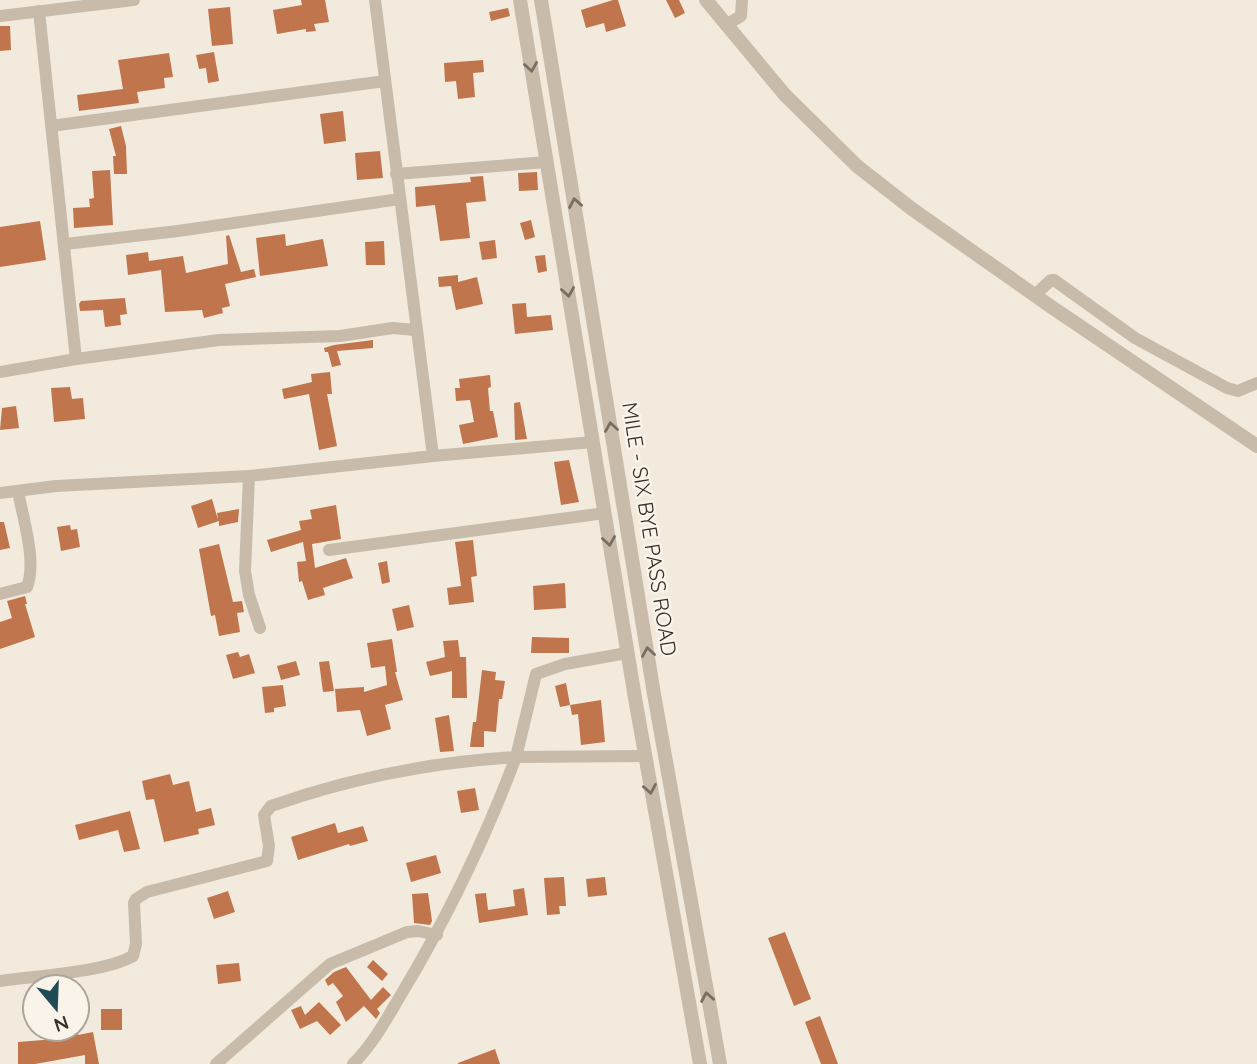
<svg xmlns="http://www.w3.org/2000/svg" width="1257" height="1064" viewBox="0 0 1257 1064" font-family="Quicksand,sans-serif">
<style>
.building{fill:#c0754c}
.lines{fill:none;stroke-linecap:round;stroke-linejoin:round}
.minor{stroke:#c9bba9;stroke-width:12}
.tertiary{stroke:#c9bba9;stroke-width:14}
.oneway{stroke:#786e63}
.labels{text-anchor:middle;stroke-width:5;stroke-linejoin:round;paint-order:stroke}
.street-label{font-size:21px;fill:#362f29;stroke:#f9f3e9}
</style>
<rect width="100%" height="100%" fill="#f1eadd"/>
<path class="building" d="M301,0H325L329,22L314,24L316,31L306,32V29L277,34L273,10L302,5Z
M613,0H618L626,26L606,32L604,23L586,28L581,10Z
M666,0H679L685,13L675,18Z
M230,7L233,44L212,46L208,9Z
M508,8L510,16L491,21L489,12Z
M0,26H10L11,50L0,51Z
M214,52L219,81L208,83L206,68L199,69L196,55Z
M169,53L173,77L164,78L165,88L137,92L139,103L79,111L77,95L123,89L118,60Z
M483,60L484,72L473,73L475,97L458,99L456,81L445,82L444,63Z
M343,111L346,141L324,144L320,114Z
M121,126L126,146L127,174H114L113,156H116L109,129Z
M380,151L383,178L357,180L355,153Z
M110,170L113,225L74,228L73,208L90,207L89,199L94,198L92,171Z
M537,172L538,190L519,191L518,173Z
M483,176L486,201L466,203L470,238L440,241L435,205L416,207L415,187L471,182L470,177Z
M531,220L535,237L525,240L520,223Z
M40,221L46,260L0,267V227Z
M285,234L286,246L323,239L328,266L260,276L256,238Z
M229,235L241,272L254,269L256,277L225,284L230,306L222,308L223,313L204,318L202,310L165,312L161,270L128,275L126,255L148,252L149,261L183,256L186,273L228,264L226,236Z
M495,240L497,258L482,260L479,242Z
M384,241L385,265H366L365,242Z
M545,255L547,271L538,273L535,256Z
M458,275V282L477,277L483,304L456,310L451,286L439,287L438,277Z
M125,298L127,314L120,315L121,325L105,327L103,310L80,311L79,304L81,301Z
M526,303L527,317L551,315L553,330L515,334L512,304Z
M373,340V348L337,351L341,365L332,367L328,352H325L324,348L334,345Z
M330,372L332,394H327L337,446L319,450L309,394L284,399L282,389L312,382L311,374Z
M490,375L491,387L488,388L490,411H493L498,437L463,444L459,425L474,422L470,400L456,401L455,388H460L459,379Z
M70,387L72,399L83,398L85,419L54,422L51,388Z
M520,402L527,439L515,440L514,403Z
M16,406L19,428L0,430L2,408Z
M569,460L579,502L561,505L554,462Z
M212,499L218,520L217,513L239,509L238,522L219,526V521L198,528L191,506Z
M336,505L341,539L312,544L315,568L346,558L353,578L323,588L325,595L308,600L302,581L299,582L297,562L306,561L303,542L271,552L267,540L301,530L299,521L312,519L310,510Z
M0,522H4L10,548L0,550Z
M70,525L71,530L77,529L80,547L61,551L57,527Z
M473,540L477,576L471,577L474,602L449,605L447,588L461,586L455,542Z
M219,544L233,602L242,601L244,612L237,613L240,632L219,636L215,615L211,616L199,549Z
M387,561L390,582L382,584L378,563Z
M565,583L566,608L534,610L533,586Z
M25,596L27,604H25L35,637L0,649V622L12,618L7,601Z
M409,605L414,627L397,631L392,609Z
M532,637L569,638V653H531Z
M392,639L397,672H395L403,700L385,705L391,729L367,736L360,710L337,712L335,689L364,687V692L387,685L385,666L371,668L367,643Z
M458,640L460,657H466L467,698H452V671L430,676L426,662L445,657L443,641Z
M238,652L240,657L249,654L255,673L233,679L226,655Z
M296,661L300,675L281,680L277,666Z
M329,661L334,691L323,692L319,662Z
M482,670L496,672L495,680L505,681L502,699H499L496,732L484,731V747H470L473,722H476Z
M566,683L570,705L560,707L555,686Z
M283,685L286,706L274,708V712L265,713L262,687Z
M601,700L605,742L581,745L578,714L572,715L570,705Z
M449,715L454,751L440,752L435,718Z
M170,774L173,785L189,781L196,812L211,808L215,825L198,829L199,834L164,842L154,799L146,800L142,781Z
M475,788L479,810L461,813L457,791Z
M130,811L140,849L124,852L118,830L79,840L75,825Z
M335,823L338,833L363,826L368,841L350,846L349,844L298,860L291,837Z
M436,855L441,873L411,882L406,863Z
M564,877L566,906H559L560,914L547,915L544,878Z
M605,877L607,895L588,897L586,879Z
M524,888L528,915L479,923L475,894L486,893L488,910L515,906L513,890Z
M228,891L235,912L214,919L207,898Z
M428,893L432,921L430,925L414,923L412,894Z
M785,932L811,999L794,1006L768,938Z
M373,960L388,974L382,981L367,967Z
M239,963L241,981L218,984L216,965Z
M346,967L371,1000L383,987L391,995L377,1009L380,1013L376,1019L364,1006L346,1022L336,1002L343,996L333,983L328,986L325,980L334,972Z
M319,1002L341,1025L330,1035L317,1021L300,1029L291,1010L301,1006L305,1015Z
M101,1009H122V1030H101Z
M820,1016L838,1064H821L805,1022Z
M55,1029H77L78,1035L93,1032L99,1064H85V1055L35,1064H18V1042L56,1039Z
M495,1049L500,1064H458V1063Z"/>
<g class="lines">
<path class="minor" d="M375,0L433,456L593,442
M39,11L76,359
M0,16L134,0
M726,25L741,16L742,0
M51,126L385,81
M396,174L547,162
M65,244L178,231L400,199
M1036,294L1051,280H1054L1135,338L1227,388L1238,391L1257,383
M0,372L76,359L219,340L340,336L393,328L415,330
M249,476L245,571L249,595L260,628
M0,493L56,486L249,476L433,456
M329,550L605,513
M0,594L27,587C37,561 23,519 18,491
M627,653L565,664L536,674L516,757L645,756
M0,981C34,976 106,972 133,956L136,944L134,903L136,899L147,892L267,861L269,846L264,815L271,806C350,778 433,762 516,757C485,839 447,918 402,993C387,1018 374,1043 353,1064
M216,1064L330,964L407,932L418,931L437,935"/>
<path class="tertiary" d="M520,0L635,698L700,1064
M541,0L654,694L720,1064
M706,0L785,95L857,166L912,209L1053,308L1257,446"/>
</g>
<defs><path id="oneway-chevron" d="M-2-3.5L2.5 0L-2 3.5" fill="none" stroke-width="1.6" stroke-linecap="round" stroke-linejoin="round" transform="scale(1.75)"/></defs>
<g class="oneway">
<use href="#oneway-chevron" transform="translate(531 67) rotate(81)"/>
<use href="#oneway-chevron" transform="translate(575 203) rotate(-100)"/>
<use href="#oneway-chevron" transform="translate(568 292) rotate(81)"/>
<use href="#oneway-chevron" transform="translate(611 427) rotate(-99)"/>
<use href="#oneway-chevron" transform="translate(609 541) rotate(81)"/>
<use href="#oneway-chevron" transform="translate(648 652) rotate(-99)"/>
<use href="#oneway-chevron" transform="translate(650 789) rotate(80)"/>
<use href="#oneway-chevron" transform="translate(707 997) rotate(-100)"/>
</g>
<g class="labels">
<g class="street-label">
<text transform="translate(649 529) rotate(81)" y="7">MILE - SIX BYE PASS ROAD</text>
</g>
</g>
<g transform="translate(56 1008) rotate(161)"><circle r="33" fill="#f9f3e9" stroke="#aba59c" stroke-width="2"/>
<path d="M0-5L12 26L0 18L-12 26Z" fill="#204c56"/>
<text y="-10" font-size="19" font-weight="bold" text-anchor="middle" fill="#362f29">N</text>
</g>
</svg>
